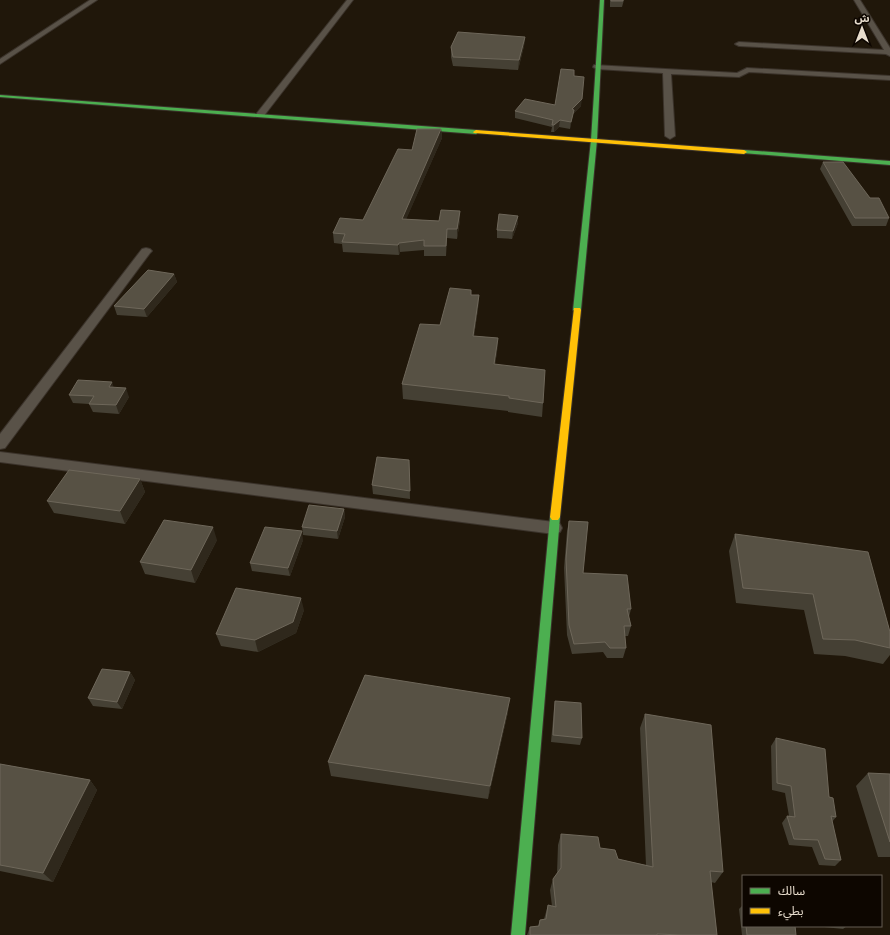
<svg xmlns="http://www.w3.org/2000/svg" width="890" height="935" viewBox="0 0 890 935" font-family="'Libre Baskerville','Noto Sans Arabic',serif">
<style>
.lines{fill:none;stroke-linecap:round;stroke-linejoin:round}
.street-casing{stroke:#3b332b;stroke-width:2}
.fast-casing{stroke:#3b332b;stroke-width:2}
.slow-casing{stroke:#3b332b;stroke-width:2}
.street{fill:#595248;fill-rule:evenodd}
.fast{fill:#4caf50;fill-rule:evenodd}
.slow{fill:#ffc107;fill-rule:evenodd}
.wall{fill:#454034}
.shaded-wall{fill:#2f281c}
.building{fill:#575144;stroke:#6e675a}
</style>
<rect width="100%" height="100%" fill="#20170a"/>
<g class="lines">
<defs>
<path id="street" d="M90,0H97L0,64V59Z
M347,0H353L263,117H257L256,115L257,113Z
M854,0H860L890,48V56L886,54L739,46L735,44L739,42L884,50Z
M594,65L737,73L747,68L890,76V80L749,72L739,77L671,74L675,136L670,139L665,136L663,73L597,69L593,67Z
M146,248L150,249L152,251L150,253L5,448L0,449V434L142,249Z
M0,452L554,522L560,524L562,528L560,532L554,534L0,462Z"/>
<path id="fast" d="M600,0H604L597,140L581,310L577,312L573,310L591,140Z
M0,95L476,130L479,132L476,134L0,97Z
M744,150L890,161V165L742,153L741,152Z
M555,513L558,514L560,517L525,935H511L550,517L552,514Z"/>
<path id="slow" d="M476,130L744,150L747,152L744,154L474,133L473,132Z
M574,308H580L581,310L560,517L558,520H552L550,517Z"/>
</defs>
<use href="#street" class="street-casing"/>
<use href="#fast" class="fast-casing"/>
<use href="#slow" class="slow-casing"/>
<use href="#street" class="street"/>
<use href="#fast" class="fast"/>
<use href="#slow" class="slow"/>
</g>
<path class="wall" d="M610,0H624L622,7H610Z
M525,37L524,46L518,70L453,66L451,57V47Z
M574,76L581,106L573,114L570,129L559,127L554,132H551L552,127L515,118V111L555,105Z
M441,129L442,138L406,219L439,221L460,211V220L457,239L447,238L446,256H424V250L400,252L399,255L343,252L342,244L334,243L333,233L363,220L412,150Z
M823,162L870,198L889,218L886,226H852L820,169Z
M518,216V223L512,239L497,238V230Z
M174,274L177,282L147,317L117,315L114,306Z
M471,295H479L478,309L474,336L498,338L497,352L495,364L543,403L542,417L508,412V411L403,399L402,384L440,325Z
M114,388L129,397L119,414L93,412L89,404L73,403L69,395Z
M409,460L410,499L373,494L372,485Z
M140,479L145,492L125,524L54,513L47,501Z
M344,509L345,517L338,539L303,535L302,527Z
M569,521L583,573L631,609L629,617L631,626L628,636H625L626,648L623,658H607L603,652L572,654L567,635L564,568L567,531Z
M735,534L890,648V655L883,664L845,656L814,654L804,610L736,603L729,551Z
M217,540L195,583L145,574L140,562Z
M303,540L290,576L252,571L250,563Z
M304,610L296,633L258,652L221,646L216,634Z
M130,672L135,680L122,709L93,706L88,698Z
M555,701L582,738L580,745L551,742L554,708Z
M508,712L488,799L331,776L328,762Z
M645,714L723,872L715,883L711,882L717,935H527L530,927L538,926L540,920L544,919L548,905L552,906L550,890L553,879L557,873L558,845L561,834L600,848L618,859L646,865L640,728Z
M776,738L829,797L836,817L832,822L841,860L835,866L819,865L812,847L789,845L782,823L787,816H789L785,793L772,790L771,746Z
M0,764L90,780L97,790L53,882L0,871Z
M868,773L890,774V857H878L856,786Z
M743,905V926H795L796,935H742L739,909Z
M815,926H847L843,929Z"/>
<path class="shaded-wall" d="M525,37L524,46L518,70L519,60Z
M582,99L581,106L573,114L570,129L572,109Z
M560,120L559,127L554,132V125Z
M441,129L442,138L402,229V219Z
M460,211V220L457,239V229Z
M518,216V223L512,239L513,231Z
M399,243L400,252L399,255L398,245Z
M174,274L177,282L147,317L144,309Z
M479,295L478,309L472,350L473,336Z
M498,338L497,352L493,378L494,364Z
M112,382L115,391L109,387Z
M126,388L129,397L119,414L116,405Z
M140,479L145,492L125,524L120,511Z
M344,509L345,517L338,539L337,531Z
M213,527L217,540L195,583L191,570Z
M302,531L303,540L290,576L288,568Z
M301,598L304,610L296,633L258,652L255,640Z
M130,672L135,680L122,709L117,702Z
M510,698L508,712L488,799L490,786Z
M90,780L97,790L53,882L43,873Z"/>
<path class="building" d="M611,0H623V1H611Z
M458,32L525,37L519,60L453,57L451,47Z
M561,69L574,70V76L584,77L582,99L572,109L574,110L571,122L560,120L554,125H552L553,120L515,111L525,99L555,105Z
M417,129H441L402,219L439,221L441,210L460,211L457,229H447L446,246H424V240L399,243L398,245L342,242L345,234L333,233L340,218L363,220L398,149L412,150Z
M823,162H843L870,198H879L889,218H855Z
M499,214L518,216L513,231L497,230Z
M148,270L174,274L144,309L114,306Z
M450,288L471,290V295H479L473,336L498,338L494,364L545,370L543,403L509,398V396L402,384L420,324L440,325Z
M78,380L112,382L109,387L126,388L116,405L89,404L94,396L69,395Z
M377,457L409,460L410,491L372,485Z
M69,470L140,479L120,511L47,501Z
M309,505L344,509L337,531L302,527Z
M164,520L213,527L191,570L140,562Z
M569,521L588,522L583,573L627,575L631,609H627L631,626H624L626,648H610L605,642L574,644L569,625L566,559Z
M265,527L302,531L288,568L250,563Z
M735,534L868,552L890,632V648L855,640L823,639L813,594L743,588Z
M236,588L301,598L293,622L255,640L216,634Z
M102,669L130,672L117,702L88,698Z
M365,675L510,698L490,786L328,762Z
M555,701L581,703L582,738L553,735Z
M645,714L711,725L723,872L710,871L717,935H683L657,934V935H530V927L539,926L540,920L546,919L548,905L556,907L553,879L561,868V834L598,837L600,848L615,850L618,859L653,867Z
M776,738L825,749L829,797L833,798L836,817L831,816L841,860L825,859L818,840L794,839L787,816L795,817L791,786L777,783Z
M0,764L90,780L43,873L0,865Z
M868,773L890,774V842Z
M746,926H795L796,935H747Z"/>
<rect x="742" y="875" width="140" height="52" fill="#0d0600" stroke="#655c52"/>
<rect x="750" y="888" width="20" height="6" fill="#4caf50" stroke="#655c52"/>
<text x="778" y="895" font-size="12" fill="#e8ddcd">سالك</text>
<rect x="750" y="908" width="20" height="6" fill="#ffc107" stroke="#655c52"/>
<text x="778" y="915" font-size="12" fill="#e8ddcd">بطيء</text>
<g transform="translate(862 28)" stroke="#0d0600" stroke-width="3" paint-order="stroke">
<path d="M0-3L7 15L0 10L-7 15Z" fill="#e8ddcd"/>
<text y="-6" font-size="11" font-weight="bold" text-anchor="middle" fill="#e8ddcd">ش</text>
</g>
</svg>
